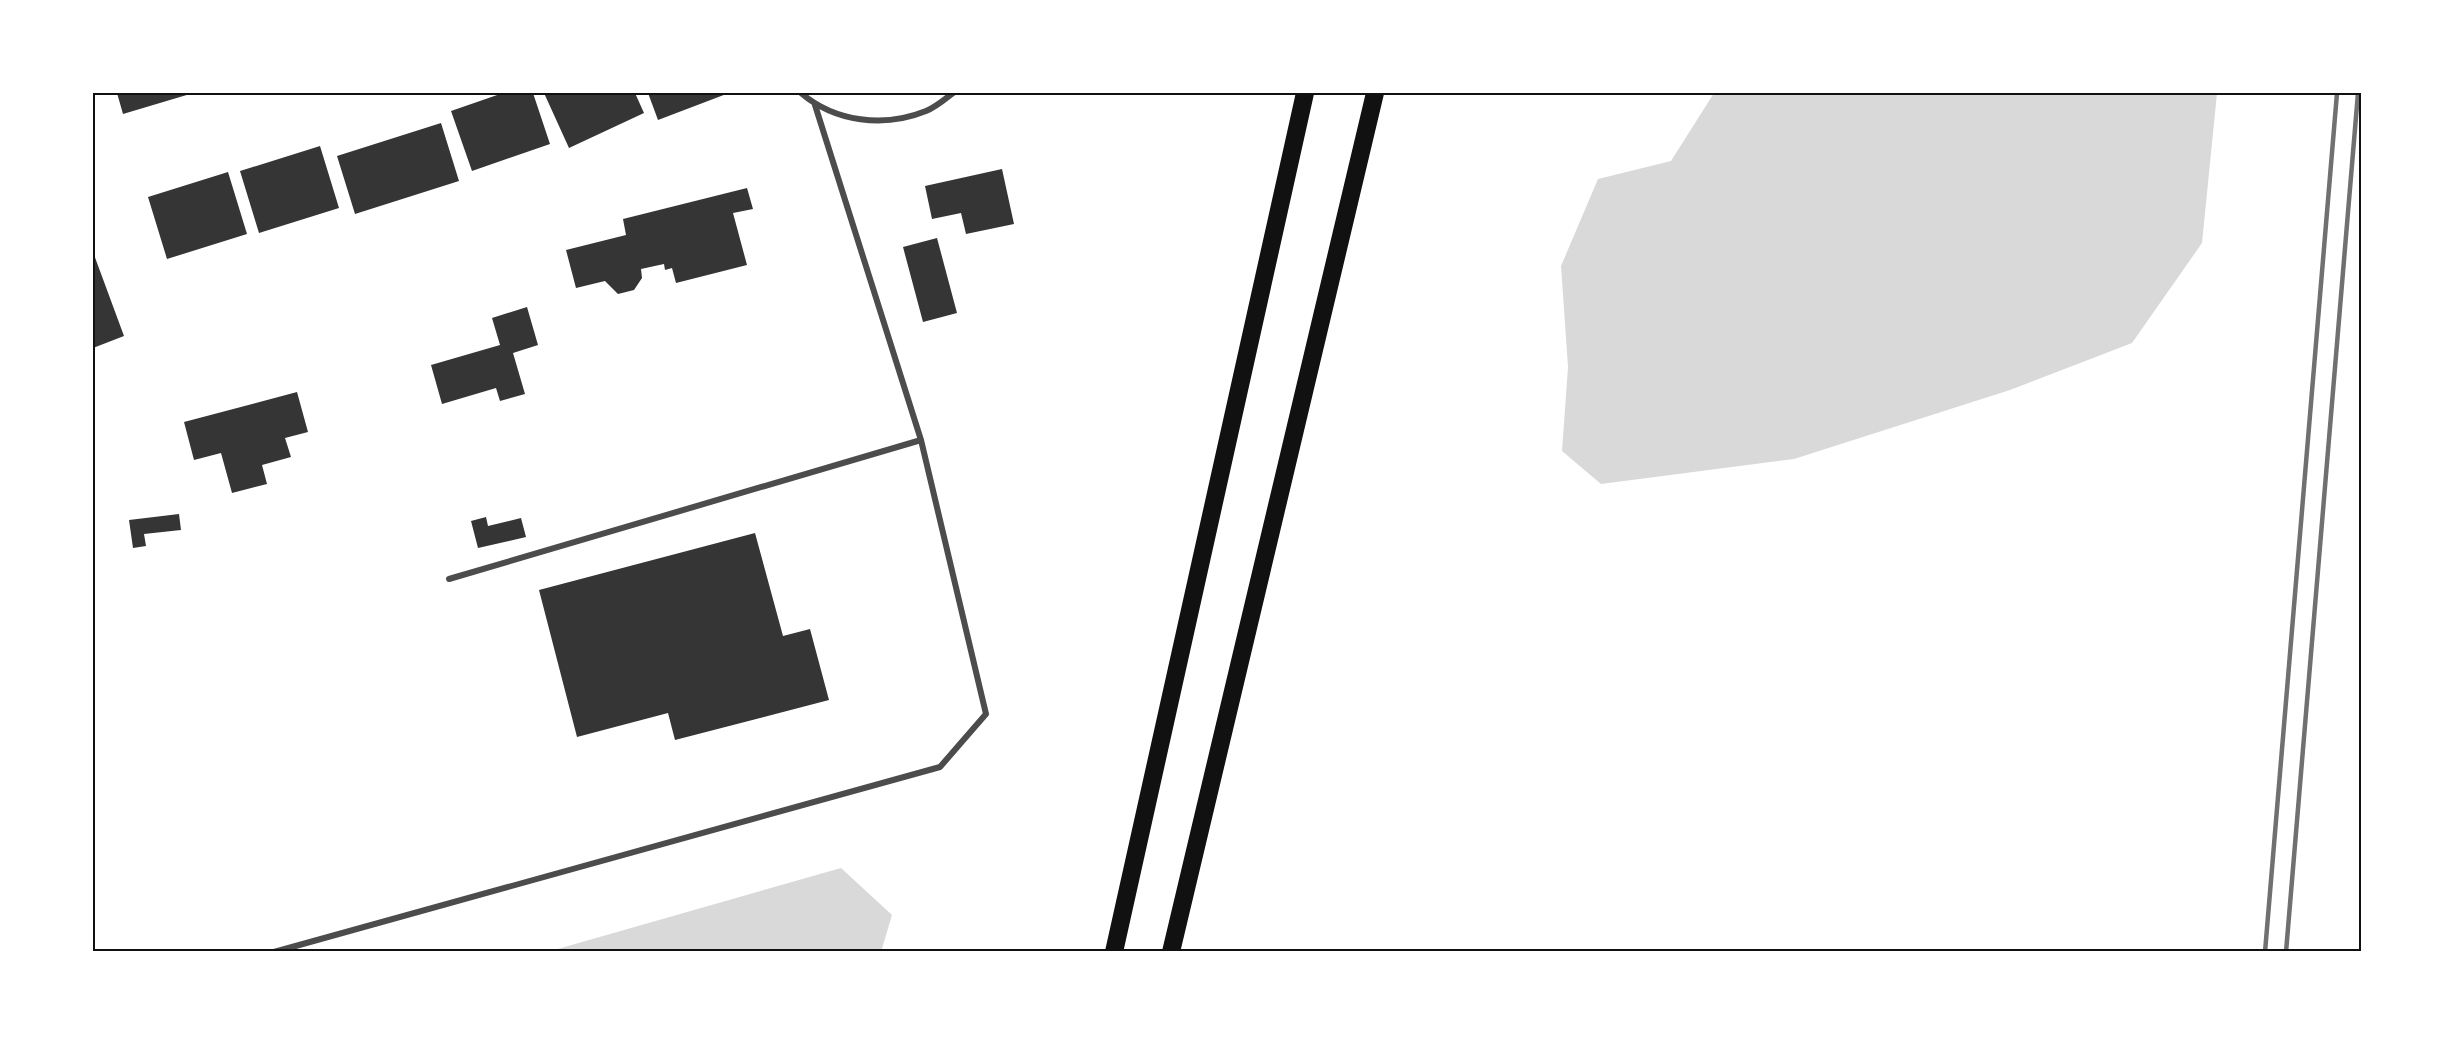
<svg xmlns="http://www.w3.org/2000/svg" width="2454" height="1045" viewBox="0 0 2454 1045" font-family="Manrope,sans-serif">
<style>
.water{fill:#d9d9d9}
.building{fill:#353535}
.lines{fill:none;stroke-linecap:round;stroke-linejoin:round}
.minor{stroke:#4c4c4c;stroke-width:6}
.motorway{stroke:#111;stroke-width:18}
.rail{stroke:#707070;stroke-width:4.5}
.neatline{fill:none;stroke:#111;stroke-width:2}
</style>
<rect width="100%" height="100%" fill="#fff"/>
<path class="water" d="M1714,93H2217L2202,243L2132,343L2010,390L1794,459L1601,484L1562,451L1568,367L1561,266L1598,179L1671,161Z
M841,868L892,915L881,952H547Z"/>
<path class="building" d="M117,93H190V94L123,114Z
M503,93H533L550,144L472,171L451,111Z
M544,93H635L644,113L569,148Z
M648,93H729L658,120Z
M441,123L459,181L355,214L337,156Z
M320,146L339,208L259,233L240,171Z
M1002,169L1014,224L966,234L961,213L932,219L925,186Z
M228,172L247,234L167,259L148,197Z
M747,188L753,209L733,213L747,265L676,283L672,268L665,270L664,264L641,269L642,278L634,290L618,294L605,281L576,288L566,250L626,235L623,219Z
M937,238L957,313L923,322L903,247Z
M93,252L124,336L93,348Z
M527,307L538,345L513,353L525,394L500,401L496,388L442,404L431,365L500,345L492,318Z
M297,392L308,432L285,438L291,457L262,465L267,484L232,493L221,453L194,460L184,422Z
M179,514L181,530L144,534L146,546L133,548L129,520Z
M486,517L488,526L521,518L526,537L478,548L471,521Z
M755,533L783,636L810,629L829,700L675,740L668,713L577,737L539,590Z"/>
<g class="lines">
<path class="minor" d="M801,93C835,122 884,128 926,111C936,107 945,99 953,93
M449,579L921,440
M274,952L940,767L986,714L921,440L815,105"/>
<path class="motorway" d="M1114,952L1305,93
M1171,952L1375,93"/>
<path class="rail" d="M2265,952L2337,93
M2286,952L2358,93"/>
</g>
<rect width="2454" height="1045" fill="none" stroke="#ffffff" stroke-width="189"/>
<rect x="94" y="94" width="2266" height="856" class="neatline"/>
</svg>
